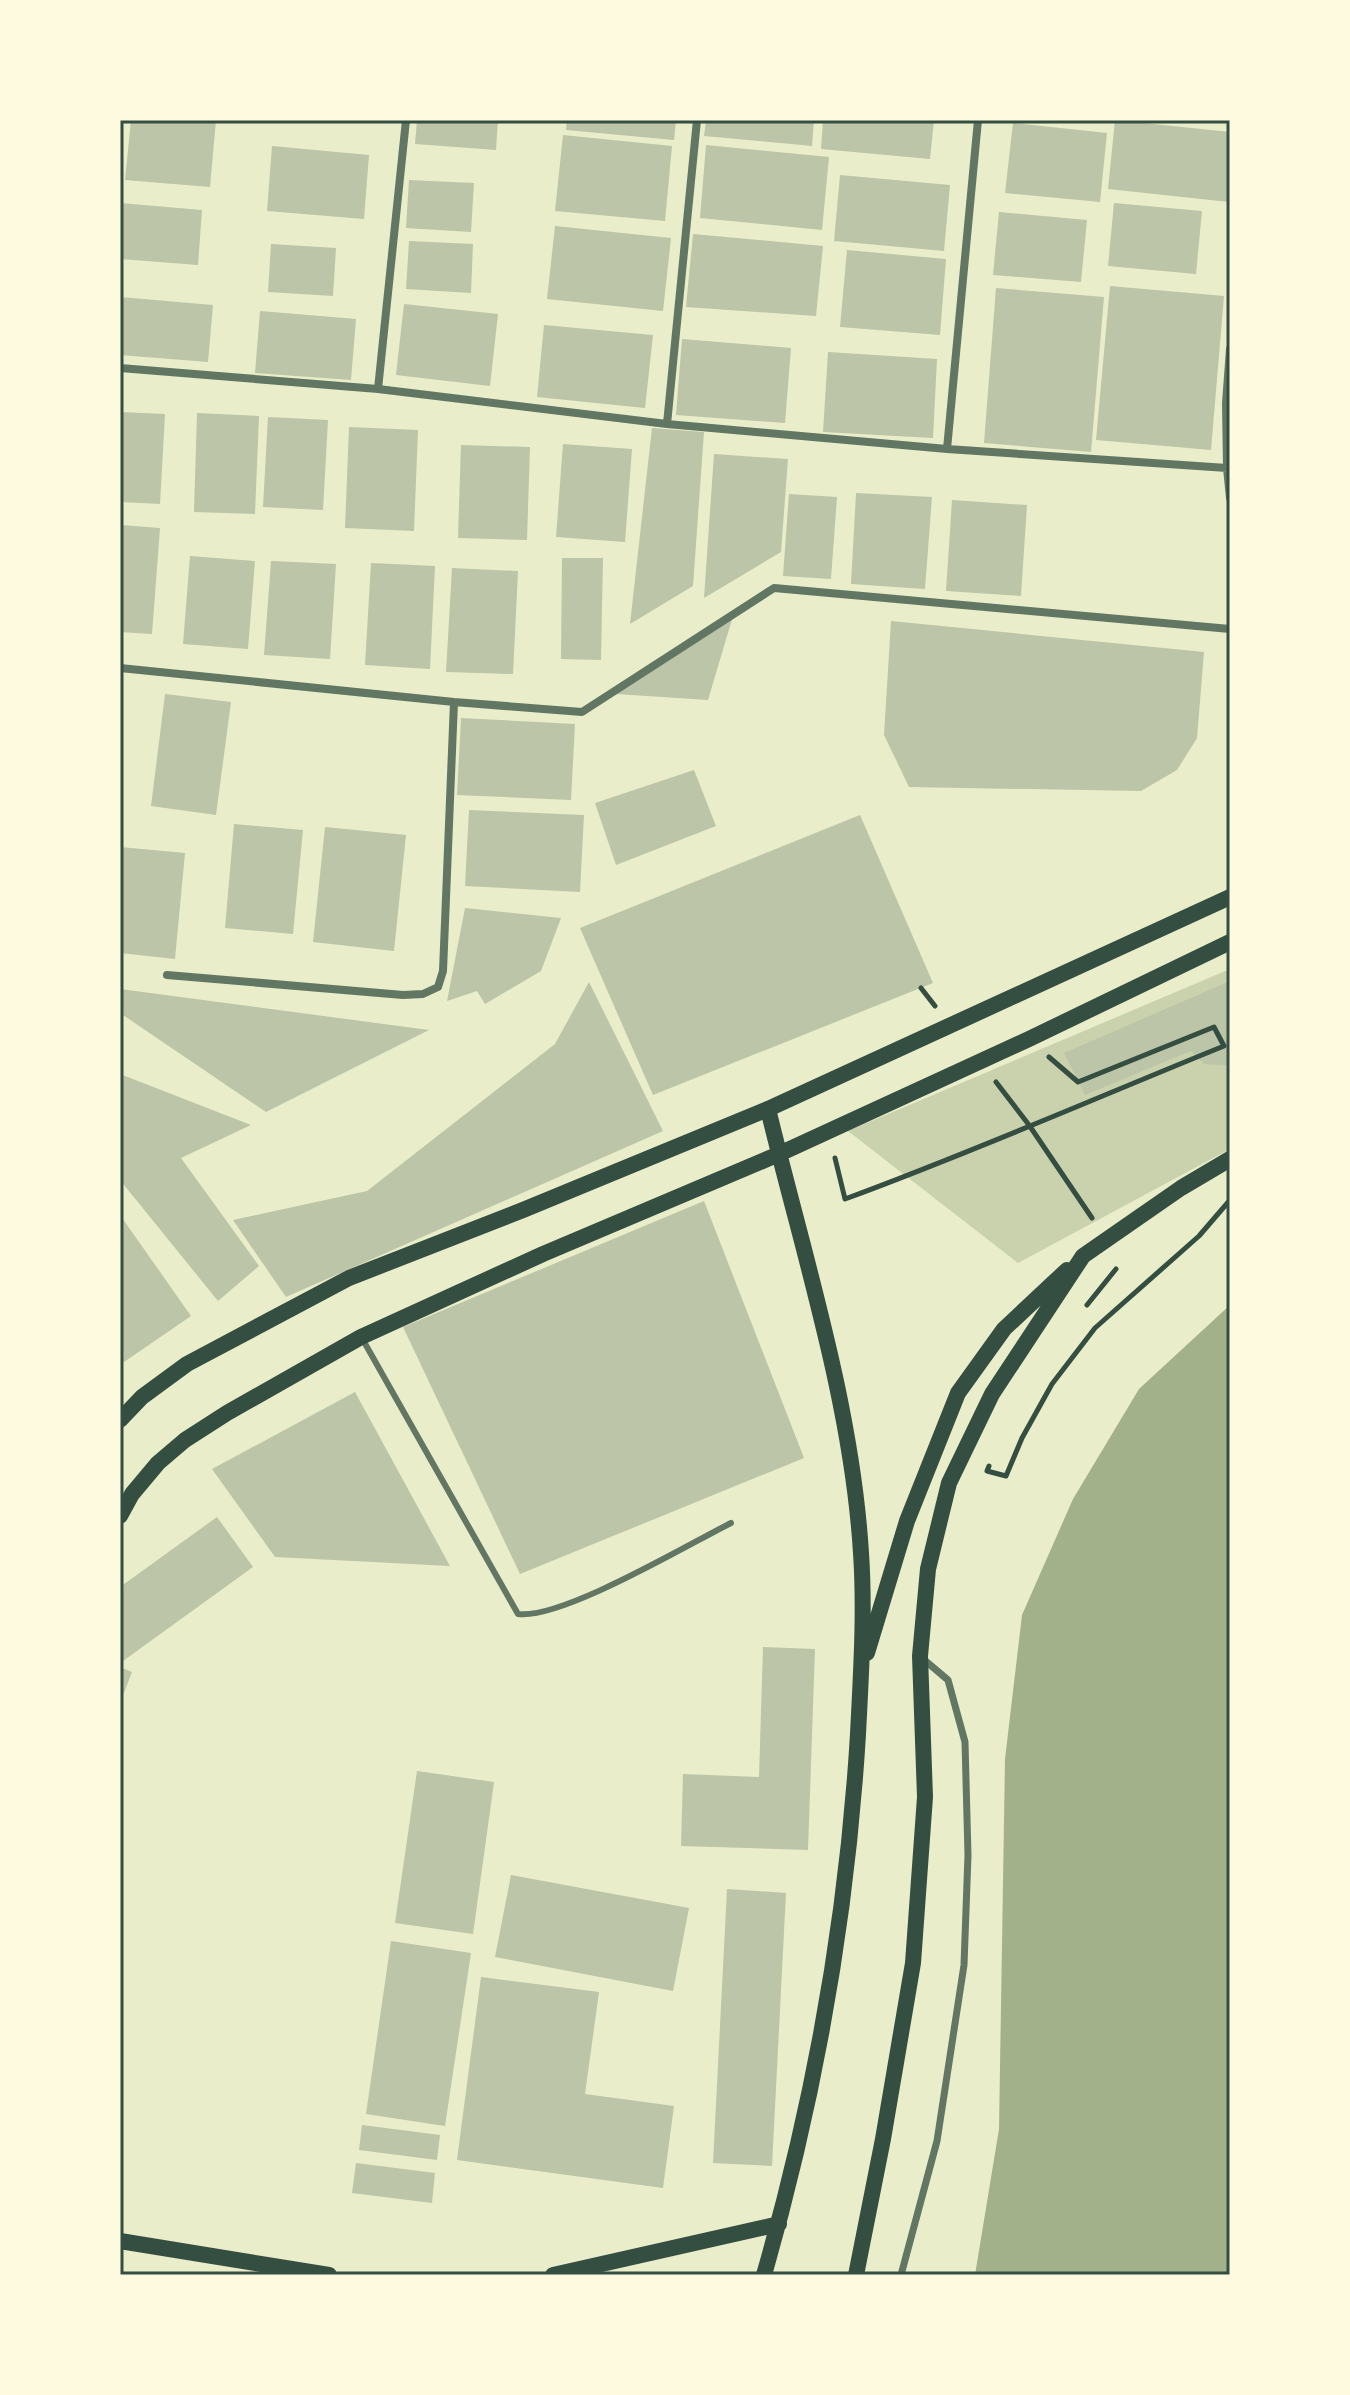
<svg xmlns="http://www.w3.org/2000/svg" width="1350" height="2395" viewBox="0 0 1350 2395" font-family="'Titillium Web',sans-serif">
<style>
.green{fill:#cad2ad}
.water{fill:#a3b18a}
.building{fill:#bcc5a7}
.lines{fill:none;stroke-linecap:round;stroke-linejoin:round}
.path{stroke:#344e41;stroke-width:5}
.service{stroke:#617663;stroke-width:6}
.pedestrian{stroke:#617663;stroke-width:7}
.minor{stroke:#617663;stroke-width:8}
.secondary{stroke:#344e41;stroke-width:16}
.neatline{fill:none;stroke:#344e41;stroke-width:3}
</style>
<rect width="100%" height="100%" fill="#e9edc9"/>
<path class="green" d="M1230,969V1149L1018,1263L848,1131Z"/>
<path class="water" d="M1230,1305V2275H975L999,2129L1005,1759L1022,1615L1073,1499L1139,1389Z"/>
<path class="building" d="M131,120H216L210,187L125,180Z
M417,120H498L496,150L415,144Z
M567,120H676L674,140L566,130Z
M706,120H814L812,146L704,136Z
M823,120H934L930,159L821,149Z
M1115,120L1230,132L1229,202L1108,189Z
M1013,123L1107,133L1100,202L1005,193Z
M563,135L672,146L665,221L555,211Z
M706,145L829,157L822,230L700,218Z
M272,146L369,155L364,219L267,211Z
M840,175L950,185L944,251L834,241Z
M409,180L474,183L471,232L406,228Z
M120,203L202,210L198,265L120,259Z
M1114,203L1202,211L1196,274L1108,266Z
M999,212L1087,220L1081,282L993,275Z
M555,226L671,238L663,311L547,299Z
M693,234L823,246L816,316L686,307Z
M409,241L473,244L471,293L406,289Z
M271,244L336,248L333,296L268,292Z
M847,250L946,259L940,335L840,327Z
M1110,286L1224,296L1211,450L1096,440Z
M996,288L1104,297L1091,452L984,443Z
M120,297L213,305L208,362L120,355Z
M404,304L498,314L490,386L396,375Z
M260,311L356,319L351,380L255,373Z
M544,325L653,335L645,408L537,397Z
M682,339L791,348L785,423L676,415Z
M828,352L937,359L933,438L823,432Z
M120,412L165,414L160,504L120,502Z
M197,413L259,416L255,514L194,512Z
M268,417L328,420L323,510L263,507Z
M349,427L418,430L414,531L345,528Z
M652,428L704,432L693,586L630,624Z
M563,444L632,449L625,542L556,537Z
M461,445L530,447L527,540L458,538Z
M714,454L788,459L781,552L704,598Z
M856,493L932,497L925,589L851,584Z
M789,494L837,497L831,579L783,576Z
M952,500L1027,505L1021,596L946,591Z
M120,525L160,528L152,634L120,632Z
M190,556L255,561L248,649L183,644Z
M562,558H603L601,660L561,659Z
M271,561L336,564L330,659L264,655Z
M371,563L435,566L430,669L365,665Z
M452,568L518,571L513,674L446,672Z
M733,616L708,700L616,694Z
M891,621L1204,652L1197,738L1177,770L1141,791L909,787L884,735Z
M165,694L231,702L216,815L151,806Z
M461,718L575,724L571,800L457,795Z
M694,770L716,826L616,865L595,803Z
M469,810L584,815L580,892L465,886Z
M860,815L933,983L653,1095L580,928Z
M234,824L303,830L293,934L225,928Z
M325,827L406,835L394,951L313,942Z
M120,847L185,853L175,959L120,953Z
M465,908L561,918L541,971L485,1004L477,991L447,1001Z
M1230,981V1066L1204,1064L1191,1051L1085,1095L1064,1053Z
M589,982L663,1131L286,1297L233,1220L367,1191L555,1044Z
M120,989L429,1030L266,1112L120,1013Z
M120,1074L251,1125L181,1158L259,1266L218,1301L120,1180Z
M704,1201L804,1458L520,1574L403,1327Z
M120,1215L191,1316L124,1362L120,1356Z
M355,1392L450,1566L275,1557L212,1469Z
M217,1517L253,1567L123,1661L120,1658V1587Z
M763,1647L815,1649L808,1850L681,1846L683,1774L759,1777Z
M120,1667L132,1672L120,1703Z
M417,1771L494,1782L473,1934L395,1923Z
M511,1875L689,1908L673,1991L495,1957Z
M727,1889L786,1893L772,2166L713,2163Z
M391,1941L471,1953L445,2126L366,2114Z
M481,1977L599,1992L585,2094L674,2106L663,2188L457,2160Z
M362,2125L440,2135L437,2160L359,2150Z
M356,2163L435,2173L432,2203L352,2193Z"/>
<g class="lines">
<path class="path" d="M921,988L935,1006
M996,1082L1029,1125L1092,1218
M835,1158L845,1199C973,1152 1098,1097 1224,1046L1214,1027L1078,1082L1049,1057
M1087,1305L1116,1269
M989,1466L987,1471L1006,1476L1022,1438L1052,1384L1095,1328L1199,1236L1230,1200"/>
<path class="service" d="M363,1340L518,1614C561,1620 687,1545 731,1523"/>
<path class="pedestrian" d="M901,2275L937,2141L964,1965L968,1855L965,1742L948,1680L922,1658"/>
<path class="minor" d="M120,368L378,389L667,424L947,449L1227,468L1226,403L1230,349
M378,389L406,120
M667,424L697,120
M947,449L978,120
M1230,467L1227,468L1230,498
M120,668L454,702L582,712L774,588L1230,629
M167,975L403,995L423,994L438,987L443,971L454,702"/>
<path class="secondary" d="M120,1420L142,1397L187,1364L349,1278L523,1210L768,1109L1230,897
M120,1516L132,1494L158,1463L185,1440L227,1413L361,1337L543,1254L779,1154L1029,1039L1230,942
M867,1653L907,1521L958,1393L1004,1329L1067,1270
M120,2241L329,2275
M553,2275L779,2224
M764,2275C815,2097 847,1919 858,1734C861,1674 865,1612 861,1553C852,1404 803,1254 768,1109
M856,2275L883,2139L913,1963L925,1797L920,1656L928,1569L949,1483L992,1394L1083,1256L1181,1188L1230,1159"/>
</g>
<rect width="1350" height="2395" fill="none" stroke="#fefae0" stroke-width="244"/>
<rect x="122" y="122" width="1106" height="2151" class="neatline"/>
</svg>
